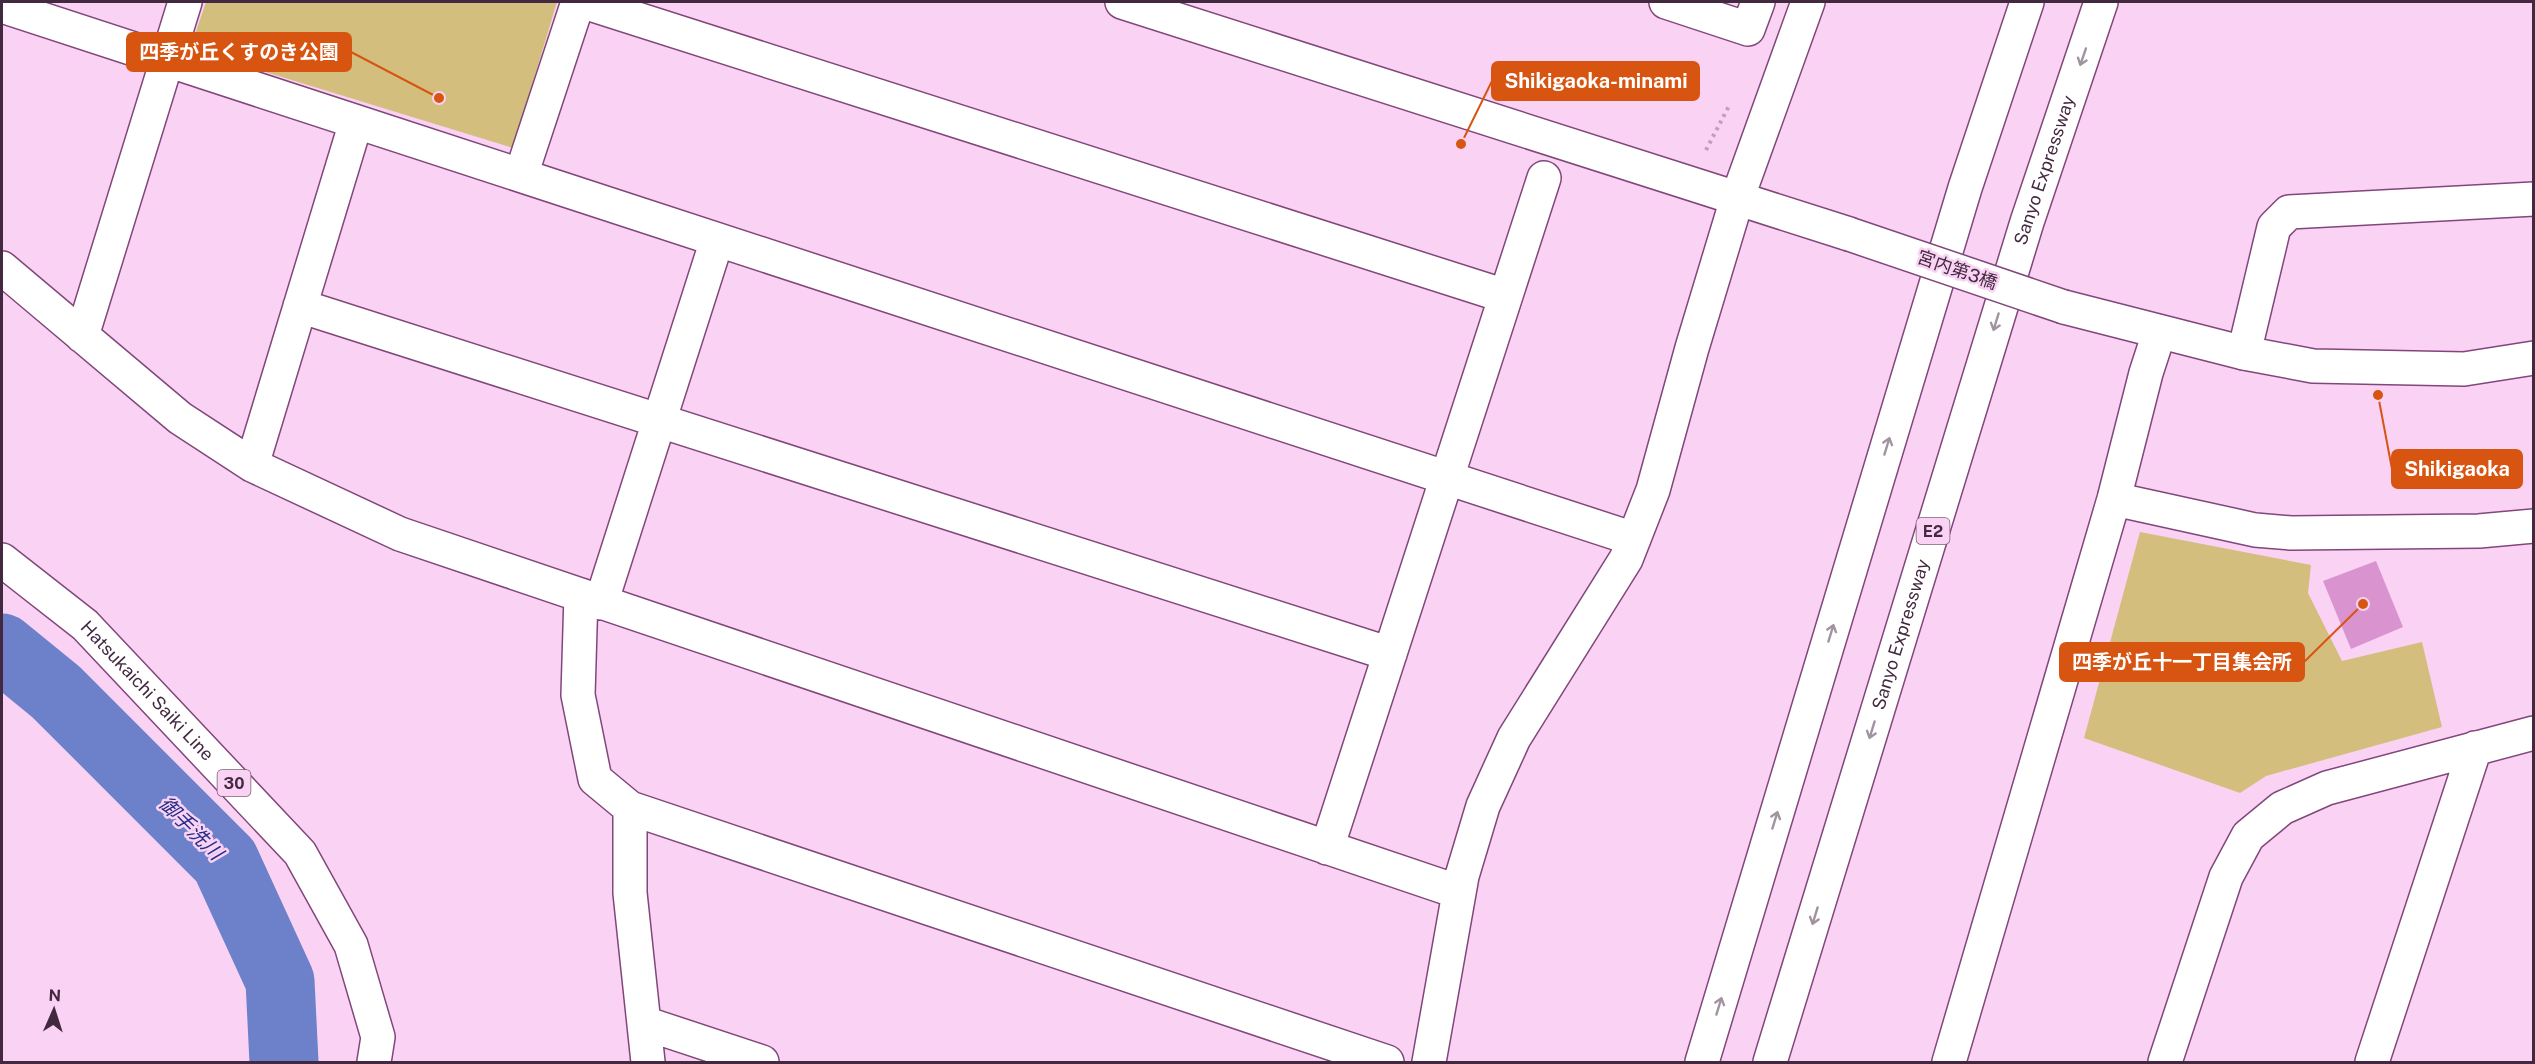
<svg xmlns="http://www.w3.org/2000/svg" width="2535" height="1064" viewBox="0 0 2535 1064" font-family="'Public Sans','Noto Sans JP',sans-serif">
<style>
.green{fill:#d4be7e}
.lines{fill:none;stroke-linecap:round;stroke-linejoin:round}
.river{stroke:#6d81cb;stroke-width:69}
.building{fill:#d994d0}
.street-casing{stroke:#81477a;stroke-width:36}
.secondary-casing{stroke:#81477a;stroke-width:36}
.primary-casing{stroke:#81477a;stroke-width:36}
.highway-casing{stroke:#81477a;stroke-width:36}
.path{stroke:#c19ebc;stroke-width:4;stroke-dasharray:3 4.5;stroke-linecap:butt}
.street{stroke:#fff;stroke-width:33}
.secondary{stroke:#fff;stroke-width:33}
.primary{stroke:#fff;stroke-width:33}
.highway{stroke:#fff;stroke-width:33}
.secondary-bridge-casing{stroke:#81477a;stroke-width:36;stroke-linecap:butt}
.secondary-bridge{stroke:#fff;stroke-width:33}
.oneway{stroke:#a194a0}
.labels{text-anchor:middle;stroke-width:5;stroke-linejoin:round;paint-order:stroke}
.shield{fill:#fad2f4;stroke:#7a5c76;stroke-width:1.5}
.shield-label{font-size:16px;font-weight:bold;fill:#432940}
.street-label{font-size:18px;fill:#432940;stroke:#fad2f4}
.water-label{font-size:20px;font-style:italic;fill:#222d84;stroke:#fad2f4}
.leader{fill:none;stroke:#d85411;stroke-width:2}
.callout-dot{fill:#d85411;stroke:#fad2f4;stroke-width:2}
.callout{fill:#d85411;stroke:#d85411;stroke-width:2}
.callout-label{font-size:20px;text-anchor:middle;font-weight:bold;fill:#fff}
</style>
<rect width="100%" height="100%" fill="#fad2f4"/>
<path class="green" d="M206,2H557L513,148L190,49Z
M2140,532L2311,565L2308,593L2342,661L2422,642L2442,727L2266,776L2240,793L2084,738Z"/>
<g class="lines">
<path class="river" d="M2,648L56,692L225,861L280,981L284,1062"/>
</g>
<path class="building" d="M2376,561L2403,627L2351,649L2323,581Z"/>
<g class="lines">
<defs>
<path id="street" d="M584,2L1505,296
M1666,2L1748,29L1758,2
M2,6L1634,539
M521,175L578,2
M2,268L180,418L252,465L400,534L1459,892
M300,306L1390,654
M82,336L185,2
M2244,353L2274,227L2289,212L2534,199
M252,465L356,122
M2114,499L2255,530L2291,533L2479,531L2534,526
M581,595L578,695L595,779L630,808V893L648,1062
M601,603L717,240
M630,808L1387,1062
M1327,848L1544,178
M644,1023L762,1062
M1429,1062L1462,876L1483,806L1514,738L1626,559L1653,490L1692,348L1737,199
M1949,1062L2114,499L2146,373L2159,333
M2165,1062L2226,877L2248,836L2282,808L2327,788L2534,733
M2372,1062L2475,748"/>
<path id="secondary" d="M1122,2L1849,234
M1737,199L1808,2
M2064,307L2244,353L2313,366L2464,369L2534,358"/>
<g id="primary">
<path id="s1" d="M2,560L85,625L300,853L351,945L378,1037L374,1062"/>
</g>
<g id="highway">
<path d="M1702,1062L1965,188L2027,2"/>
<path id="s2" d="M1770,1062L2027,222L2101,2"/>
</g>
</defs>
<use href="#street" class="street-casing"/>
<use href="#secondary" class="secondary-casing"/>
<use href="#primary" class="primary-casing"/>
<use href="#highway" class="highway-casing"/>
<path class="path" d="M1706,150L1730,104"/>
<use href="#street" class="street"/>
<use href="#secondary" class="secondary"/>
<use href="#primary" class="primary"/>
<use href="#highway" class="highway"/>
<defs>
<path id="secondary-bridge" d="M1849,234L2064,307"/>
</defs>
<use href="#secondary-bridge" class="secondary-bridge-casing"/>
<use href="#secondary-bridge" class="secondary-bridge"/>
</g>
<defs><path id="oneway-shaft" d="M-6 0H5M1.5-3L5.5 0L1.5 3" fill="none" stroke-width="1.6" stroke-linecap="round" stroke-linejoin="round" transform="scale(1.5)"/></defs>
<g class="oneway">
<use href="#oneway-shaft" transform="translate(2083 57) rotate(109)"/>
<use href="#oneway-shaft" transform="translate(1996 322) rotate(107)"/>
<use href="#oneway-shaft" transform="translate(1887 446) rotate(-73)"/>
<use href="#oneway-shaft" transform="translate(1831 633) rotate(-73)"/>
<use href="#oneway-shaft" transform="translate(1872 730) rotate(107)"/>
<use href="#oneway-shaft" transform="translate(1775 820) rotate(-73)"/>
<use href="#oneway-shaft" transform="translate(1815 916) rotate(107)"/>
<use href="#oneway-shaft" transform="translate(1719 1006) rotate(-73)"/>
</g>
<g class="labels">
<g class="shield">
<rect x="1916.5" y="518" width="33" height="26" rx="4.5"/>
<rect x="217.5" y="770" width="33" height="26" rx="4.5"/>
</g>
<g class="shield-label">
<text x="1933" y="537">E2</text>
<text x="234" y="789">30</text>
</g>
<g class="street-label">
<text dy="6" stroke="none"><textPath href="#s2" startOffset="933">Sanyo Expressway</textPath></text>
<text transform="translate(1957 270) rotate(19)" y="6">宮内第3橋</text>
<text dy="6" stroke="none"><textPath href="#s2" startOffset="447">Sanyo Expressway</textPath></text>
<text dy="6" stroke="none"><textPath href="#s1" startOffset="196">Hatsukaichi Saiki Line</textPath></text>
</g>
<g class="water-label">
<text transform="translate(191 828) rotate(45)" y="7">御手洗川</text>
</g>
</g>
<path class="leader" d="M439 98L351 52M1461 144L1492 81M2378 395L2392 469M2363 604L2304 662"/>
<g class="callout-dot">
<circle cx="439" cy="98" r="6"/>
<circle cx="1461" cy="144" r="6"/>
<circle cx="2378" cy="395" r="6"/>
<circle cx="2363" cy="604" r="6"/>
</g>
<g class="callout">
<rect x="127" y="33" width="224" height="38" rx="6"/>
<rect x="1492" y="62" width="207" height="38" rx="6"/>
<rect x="2392" y="450" width="130" height="38" rx="6"/>
<rect x="2060" y="643" width="244" height="38" rx="6"/>
</g>
<g class="callout-label">
<text x="239" y="59">四季が丘くすのき公園</text>
<text x="1596" y="88">Shikigaoka-minami</text>
<text x="2457" y="476">Shikigaoka</text>
<text x="2182" y="669">四季が丘十一丁目集会所</text>
</g>
<rect width="2535" height="1064" fill="none" stroke="#432940" stroke-width="6"/>
<g transform="translate(54 1010) rotate(3)" stroke="#fad2f4" stroke-width="4.5" paint-order="stroke">
<path d="M0-4.5L10 22L0 15L-10 22Z" fill="#432940"/>
<text y="-9" font-size="16" font-weight="bold" text-anchor="middle" fill="#432940">N</text>
</g>
</svg>
